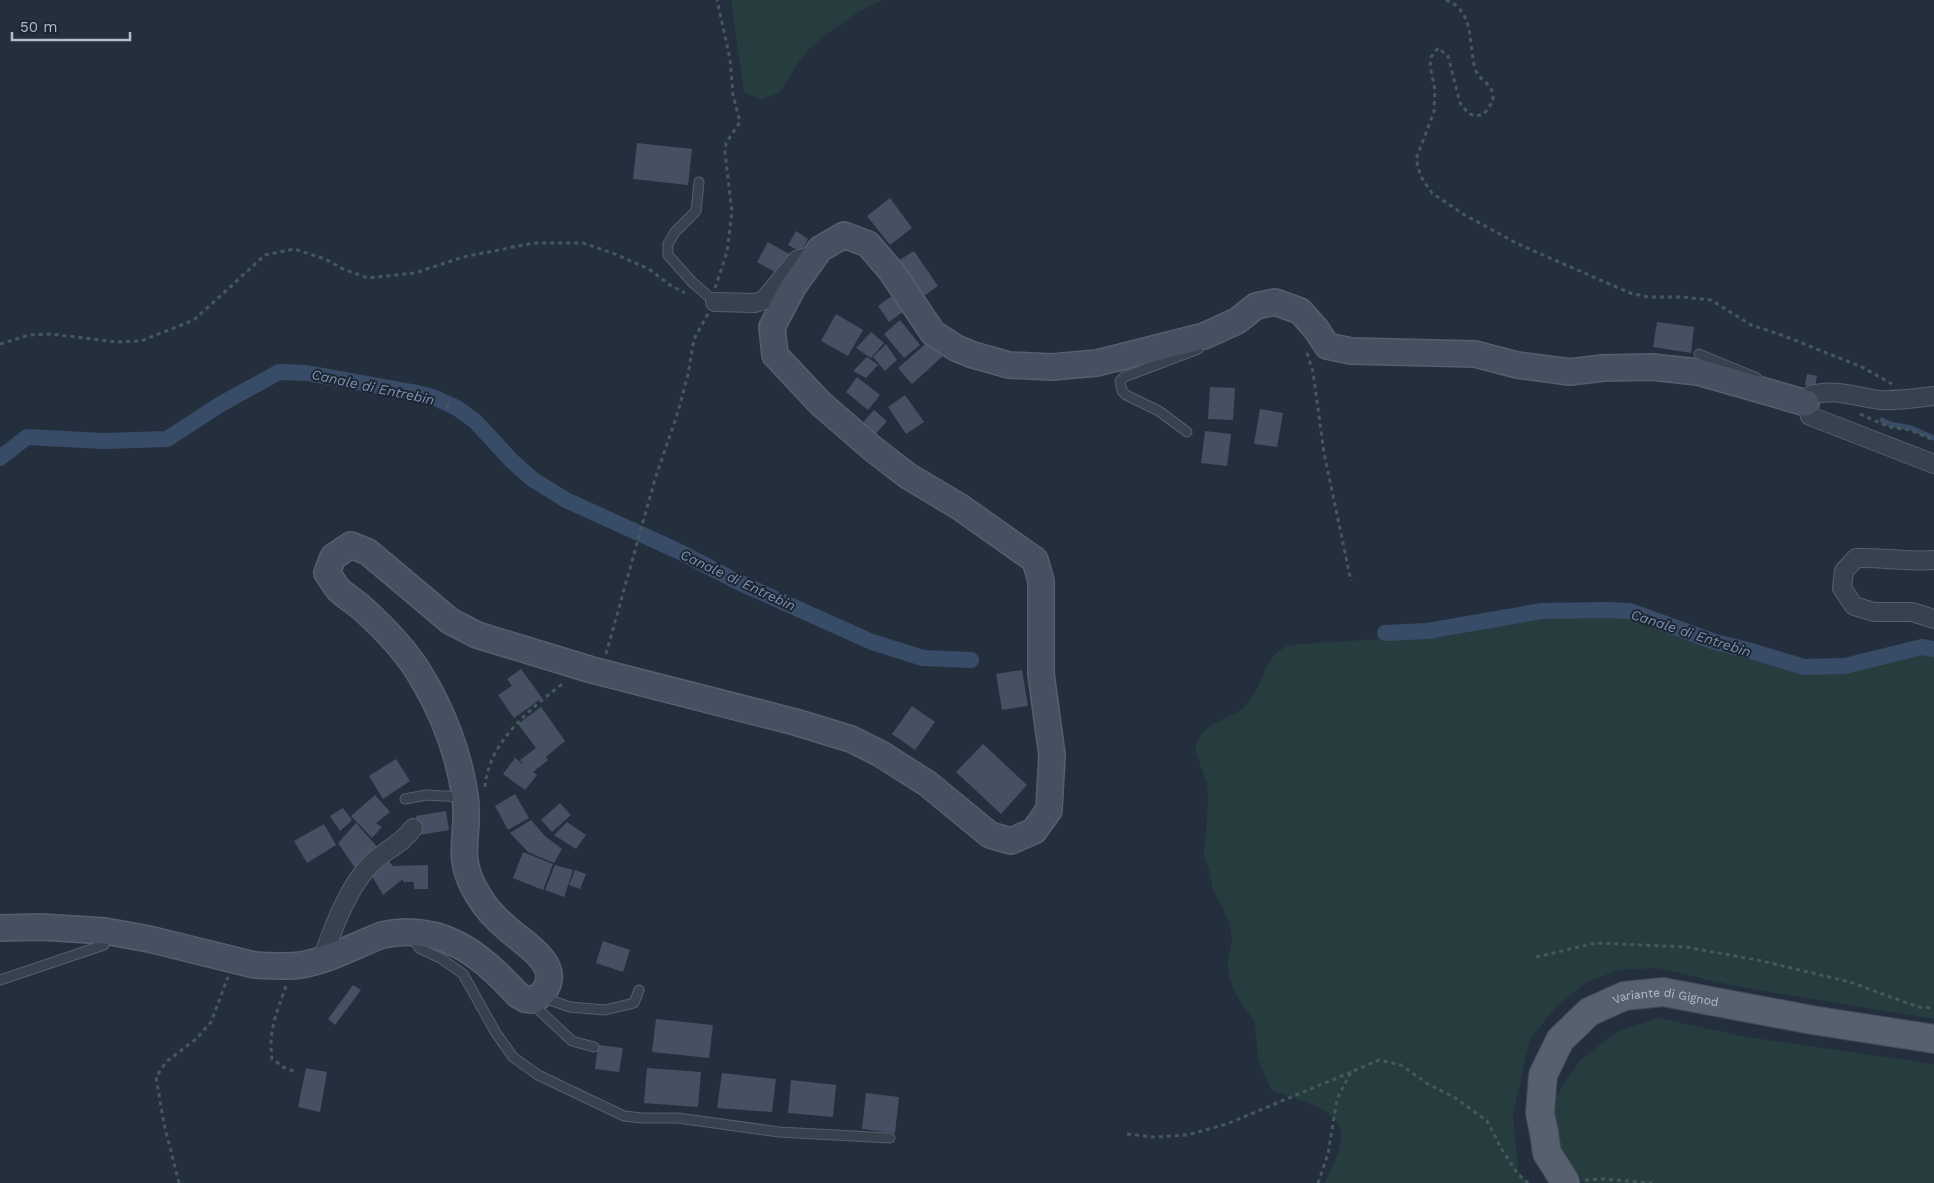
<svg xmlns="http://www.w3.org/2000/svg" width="1934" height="1183" viewBox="0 0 1934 1183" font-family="'Work Sans',sans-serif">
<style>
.green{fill:#263c3f}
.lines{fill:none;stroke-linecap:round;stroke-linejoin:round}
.stream{stroke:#394c67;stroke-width:5}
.canal{stroke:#394c67;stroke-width:16}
.building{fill:#455162}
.lane-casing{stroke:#565f6c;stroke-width:11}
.street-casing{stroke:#565f6c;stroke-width:20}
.secondary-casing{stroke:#565f6c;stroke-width:28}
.primary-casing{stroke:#414a57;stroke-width:30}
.path{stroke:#44595c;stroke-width:3;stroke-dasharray:4 4;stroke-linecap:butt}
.lane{stroke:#38414e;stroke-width:9}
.street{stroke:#38414e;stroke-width:18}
.secondary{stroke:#465061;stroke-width:25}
.primary{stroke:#56606e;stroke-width:28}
.primary-bridge-casing{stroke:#414a57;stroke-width:30;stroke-linecap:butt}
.primary-bridge{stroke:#56606e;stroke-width:28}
.labels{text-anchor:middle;stroke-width:4;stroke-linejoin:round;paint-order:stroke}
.street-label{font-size:12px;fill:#b4bcc9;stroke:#1d2633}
.water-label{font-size:14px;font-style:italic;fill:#7c92b1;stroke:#1d2633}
</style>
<rect width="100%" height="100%" fill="#242f3e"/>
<path class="green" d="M731,0H882L858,12L827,34L812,46L800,60L779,93L761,99L744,92Z
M1601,615H1627L1647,620L1684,636L1796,669L1825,671L1853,667L1906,653L1927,650L1934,652V1019L1740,987L1657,968L1619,970L1587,982L1558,1005L1530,1039L1513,1114L1518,1170L1526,1183H1325C1331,1167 1343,1149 1341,1132C1338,1108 1290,1097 1271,1090L1258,1059L1255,1023L1235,993L1229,976L1228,958L1232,941L1229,922L1222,906L1213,890L1210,873L1204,856L1208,803L1207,784L1195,750C1197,744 1199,736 1203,732C1215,720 1232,718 1245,706C1262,689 1263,661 1282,649C1286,645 1295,645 1300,644L1415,637L1504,621Z
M1658,1018L1747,1037L1934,1064V1183H1585L1568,1170L1555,1138V1098L1579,1061L1619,1031Z"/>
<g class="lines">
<path class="stream" d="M1882,420L1890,424L1911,428L1934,438"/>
<path class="canal" d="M0,458L27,437L103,441L167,439L221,404L279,372L307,373L412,392L433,397L457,408L475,421L512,461L532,479L566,500L678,551L736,581L872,642L923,658L971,660
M1385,633L1427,631L1542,611L1606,610L1630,611L1715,642L1751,651L1804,667L1845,666L1922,647L1934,649"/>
</g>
<path class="building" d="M637,143L692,149L688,185L633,179Z
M890,198L912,228L890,245L867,216Z
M796,231L808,239L801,252L788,245Z
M768,242L791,255L780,275L757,262Z
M914,251L938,286L921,298L896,262Z
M893,295L904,311L889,322L878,306Z
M836,314L863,330L848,356L821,341Z
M900,320L920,345L904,358L884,334Z
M1657,322L1694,327L1691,353L1653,347Z
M871,332L884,343L871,358L856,348Z
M930,340L943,356L912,384L898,368Z
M886,344L897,360L885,371L873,357Z
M867,357L878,365L866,378L853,371Z
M1807,374L1817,376L1815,387L1805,385Z
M857,377L880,395L868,410L846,392Z
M1210,387L1235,388L1233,420L1208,419Z
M905,395L924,422L906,434L888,407Z
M1260,409L1283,413L1277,447L1254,444Z
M874,410L887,421L873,437L860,426Z
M1205,431L1231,434L1227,466L1201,463Z
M521,669L542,698L514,718L498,695L512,686L507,679Z
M1022,670L1028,706L1002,710L996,674Z
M912,706L935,722L915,750L892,734Z
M541,707L565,741L546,757L548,760L533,772L537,775L525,790L503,774L515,758L524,765L520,760L536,748L518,724Z
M983,744L1027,785L1001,814L956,772Z
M396,759L410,781L383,799L369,776Z
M515,794L529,818L508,830L495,806Z
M375,795L390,812L376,823L382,827L372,838L351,816Z
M560,803L571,815L552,832L541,820Z
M343,808L352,820L340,831L330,816Z
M446,811L449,830L419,835L416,816Z
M531,820L545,836L562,849L554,863L528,852L510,833Z
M567,822L586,835L576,849L554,835Z
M356,823L380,850L355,868L338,843Z
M324,824L336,845L307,863L294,841Z
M523,852L553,864L543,890L513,878Z
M389,861L393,866L428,865V889H414V882H403V879L383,895L372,876Z
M555,865L573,870L564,897L545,890Z
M575,870L586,874L580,889L569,885Z
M603,941L630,950L623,972L596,963Z
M353,985L361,990L335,1025L328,1019Z
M656,1019L713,1025L709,1058L652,1052Z
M598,1045L623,1048L619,1072L595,1069Z
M306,1068L327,1072L320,1112L298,1107Z
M647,1068L701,1072L698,1107L644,1103Z
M722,1073L776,1079L772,1112L717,1108Z
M791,1080L836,1085L833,1117L788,1113Z
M866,1093L899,1097L895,1133L862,1129Z"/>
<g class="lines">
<defs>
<path id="lane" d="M699,182L696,211L675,232L668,244V255L692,282L715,302
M1699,354L1757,378
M1187,432L1159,411L1126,395L1122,391L1120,381L1124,377L1198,349
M405,799L426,795L462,797
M412,936L419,948L442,959L463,974L496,1033L513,1057L538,1075L624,1116L642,1118H678L779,1132L890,1138
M0,980L104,945L105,933
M544,994L547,999L570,1007L605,1010L634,1003L639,990
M535,1002L539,1010L572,1041L594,1047"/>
<path id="street" d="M715,302L755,303L764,300L797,260L815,255
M1934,396C1916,398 1898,401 1880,400C1856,397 1835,388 1811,395L1806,403L1810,416L1934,464
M1934,560C1908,562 1882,557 1856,558L1844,571L1842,588L1854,606L1874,612H1912L1934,619
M322,959C333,929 347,889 369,866C382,851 402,845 413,828"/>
<path id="secondary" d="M0,928L41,927L105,931L149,939L254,965C269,966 285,967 301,965C329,960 356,945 382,935C441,922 481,954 518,995L525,999L533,1000C541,996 545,992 548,984C556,961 522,942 508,929C497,920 485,907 478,895C453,854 471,837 465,796C459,755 443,712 421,676C406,650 384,628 362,608C354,601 345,596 338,589C334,584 331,578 327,573L333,557L351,545L368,552L450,621L477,635L592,670L795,722L851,739L881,754L928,784L990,835L1011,841L1034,831L1049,810L1052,755L1041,674V581L1035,560L960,507L908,476L873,449L820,403L775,355L772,327L793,287L820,249L844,235L868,244L891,271L933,333L956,348L973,355L1009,365L1052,367L1097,363L1204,336L1237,321L1256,306L1275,302L1300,311L1316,329L1327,346L1351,351L1475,354L1517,365L1570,372L1603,368L1652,367L1698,372L1806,403"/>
<g id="primary">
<path id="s1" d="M1544,1133L1540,1113L1543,1075L1560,1040L1589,1012L1624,996L1663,992L1812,1020L1934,1039"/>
</g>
</defs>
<use href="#lane" class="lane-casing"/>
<use href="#street" class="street-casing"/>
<use href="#secondary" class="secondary-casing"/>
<use href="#primary" class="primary-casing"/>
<path class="path" d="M1446,0C1475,11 1468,43 1475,68C1478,79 1487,81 1491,89C1493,92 1493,97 1493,101L1484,114L1475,116L1468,113L1460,103L1448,56L1438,48L1431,57L1430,66L1435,90L1434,112L1416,159L1421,177L1432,193L1463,214L1518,244L1630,293L1648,297H1682L1711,300L1751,325L1779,334L1862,367L1892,384
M715,288L727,252L732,212L725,153L726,143L740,122L733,95L730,59L717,0
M0,344L29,335L51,334L117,342L141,341L194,320L265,255L294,249L325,259L343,269L368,278L415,273L463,257L534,243H583L615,254L649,269L670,285L685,293
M1307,353L1313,372L1324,453L1351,581
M368,389L370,380
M447,408L450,400
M1860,414L1889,427L1910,430L1934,440
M606,654L655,479L678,412L688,374L694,339L708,314
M485,787C488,742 532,707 565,682
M1536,957L1596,943L1686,947L1762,961L1850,982L1918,1007L1934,1008
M286,986C277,1012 268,1030 272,1059L285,1068L297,1072
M1127,1134L1154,1137L1187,1135L1227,1124L1351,1072
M1585,1180L1603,1179L1652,1183
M179,1183L164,1124L156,1077L166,1062L196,1039L211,1022L228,977
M1318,1183L1328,1154L1337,1099L1351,1072L1379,1060L1401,1065L1428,1084L1454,1097L1487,1121L1501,1148L1517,1173L1528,1183"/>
<use href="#lane" class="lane"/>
<use href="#street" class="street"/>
<use href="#secondary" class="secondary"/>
<use href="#primary" class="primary"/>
<defs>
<path id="primary-bridge" d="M1544,1133L1547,1153L1566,1183"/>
</defs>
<use href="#primary-bridge" class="primary-bridge-casing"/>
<use href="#primary-bridge" class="primary-bridge"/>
</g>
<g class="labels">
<g class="street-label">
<text dy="4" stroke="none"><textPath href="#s1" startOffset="218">Variante di Gignod</textPath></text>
</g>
<g class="water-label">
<text transform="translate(373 387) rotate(12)" y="5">Canale di Entrebin</text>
<text transform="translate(738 580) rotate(25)" y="5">Canale di Entrebin</text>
<text transform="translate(1691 633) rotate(18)" y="5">Canale di Entrebin</text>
</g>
</g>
<path d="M12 32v8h118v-8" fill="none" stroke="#b4bcc9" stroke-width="2.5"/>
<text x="20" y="32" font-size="15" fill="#b4bcc9" stroke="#1d2633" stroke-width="4" paint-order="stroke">50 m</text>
</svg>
